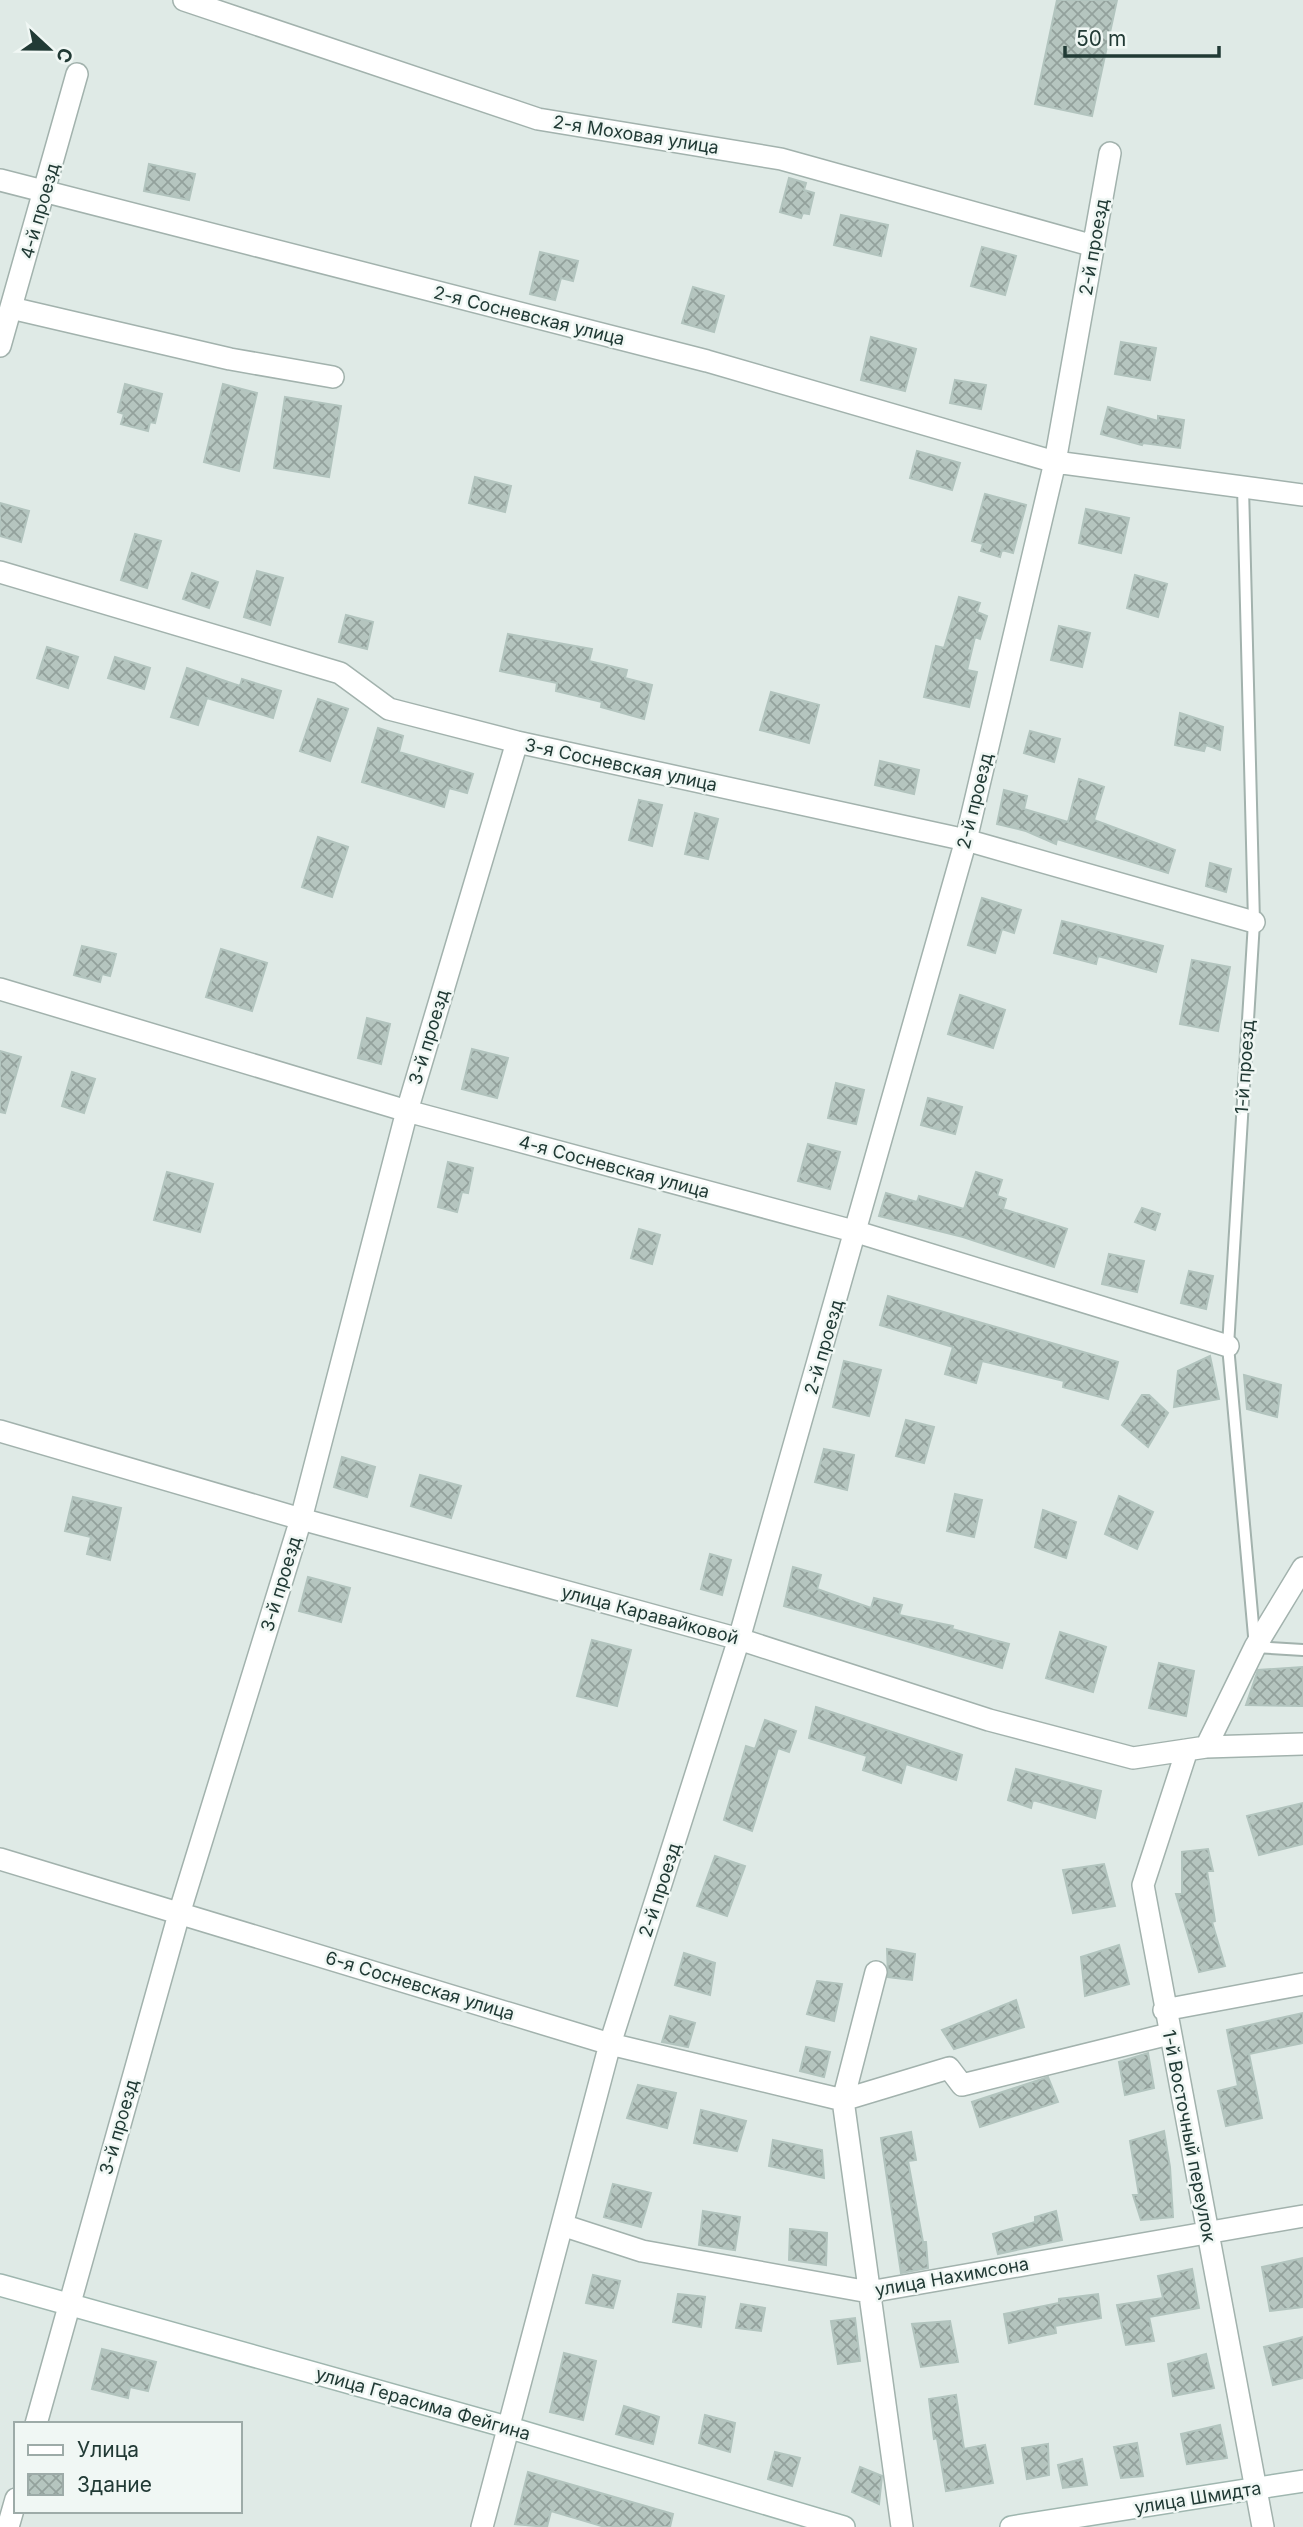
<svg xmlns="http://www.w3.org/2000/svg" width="1303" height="2527" viewBox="0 0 1303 2527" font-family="Inter,sans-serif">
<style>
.building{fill:url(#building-cross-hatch);stroke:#b2c4be;stroke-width:2}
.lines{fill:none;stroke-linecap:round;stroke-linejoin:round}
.lane-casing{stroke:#a2b2ad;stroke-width:14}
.street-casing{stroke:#a2b2ad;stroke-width:24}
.secondary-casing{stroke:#9fb6af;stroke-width:24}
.lane{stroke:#fff;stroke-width:10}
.street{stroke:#fff;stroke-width:21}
.secondary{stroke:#fff;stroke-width:21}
.labels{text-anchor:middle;stroke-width:5;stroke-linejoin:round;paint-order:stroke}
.street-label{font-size:18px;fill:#213a35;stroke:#f0f7f4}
</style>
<defs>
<pattern id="building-cross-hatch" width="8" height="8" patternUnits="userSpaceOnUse" patternTransform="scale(1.75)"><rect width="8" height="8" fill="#b5c5bf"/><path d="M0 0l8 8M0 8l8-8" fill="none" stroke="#93a19c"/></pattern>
</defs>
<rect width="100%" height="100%" fill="#dfeae6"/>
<path class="building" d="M1057,0H1117L1092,116L1035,104Z
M149,164L195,174L189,200L144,191Z
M789,178L806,183L804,190L814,193L809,214L803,213L801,218L780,212Z
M841,215L888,225L881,256L834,245Z
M982,247L1016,256L1005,295L971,286Z
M540,252L578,261L573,281L561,278L555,300L530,294Z
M693,287L724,296L714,332L682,323Z
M871,337L916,349L905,391L861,380Z
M1121,342L1156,348L1150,380L1115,374Z
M955,380L986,385L981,409L950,403Z
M125,384L162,394L155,423L150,422L148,431L121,424L124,414L118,412Z
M223,384L257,393L239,471L204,462Z
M285,397L341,406L329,477L274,468Z
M1108,407L1158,421V416L1184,420L1180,448L1143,443L1142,445L1101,434Z
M917,451L960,463L952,490L910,478Z
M475,477L511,486L505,512L469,503Z
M985,494L1026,505L1013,553L1002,550L1000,557L981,551L983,544L972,541Z
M0,503L29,511L21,542L0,536Z
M1086,509L1129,518L1121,553L1079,543Z
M135,534L161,541L147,588L121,580Z
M257,571L283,578L270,625L244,617Z
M192,573L218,582L209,608L183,599Z
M1135,575L1167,584L1158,617L1127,608Z
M959,597L980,603L977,612L987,616L980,639L975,637L967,670L977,672L969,707L924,697L936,646L944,648Z
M346,615L373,622L367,649L339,642Z
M1059,626L1090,633L1082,667L1051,660Z
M508,634L592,649L589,661L627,670L625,678L652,685L644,719L601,707L602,702L556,691L557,683L500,671Z
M47,647L78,657L68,688L37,678Z
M115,657L150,668L144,689L108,678Z
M187,668L240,686L242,679L281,691L273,718L207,698L198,725L171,717Z
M771,692L819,705L809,743L760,730Z
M318,699L348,709L330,761L300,751Z
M1180,713L1223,727L1220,750L1206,745L1204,751L1175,745Z
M378,728L403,736L399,752L473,774L467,793L449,788L444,807L362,782Z
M1030,731L1060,739L1054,762L1024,753Z
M880,761L919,770L914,794L875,785Z
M1079,779L1104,787L1094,820L1175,850L1168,873L1057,839L1056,844L1026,831L997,824L1004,790L1027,796L1024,809L1068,822Z
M639,800L662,805L652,846L629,840Z
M695,813L718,819L708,859L685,854Z
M318,837L348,847L332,897L302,887Z
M1210,863L1231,869L1226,892L1206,886Z
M982,898L1021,910L1014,933L1002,929L995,953L968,945Z
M1062,921L1163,946L1156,972L1098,956L1096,964L1054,953Z
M82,946L116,954L110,976L102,974L100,982L74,975Z
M221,949L267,963L252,1011L206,997Z
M1192,960L1230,967L1218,1031L1180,1024Z
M960,995L1005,1010L993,1048L948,1034Z
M367,1018L390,1024L381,1064L358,1058Z
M472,1049L508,1058L497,1098L462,1089Z
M0,1051L21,1057L5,1113L0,1112Z
M72,1072L95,1079L84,1113L62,1106Z
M836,1083L864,1090L856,1124L828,1118Z
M928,1098L962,1107L955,1134L921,1125Z
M808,1144L840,1152L830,1189L798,1181Z
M448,1162L473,1168L468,1193L462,1192L457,1212L438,1207Z
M167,1172L213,1184L200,1232L154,1220Z
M976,1172L1002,1180L997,1196L1006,1199L1003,1209L1067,1229L1054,1267L963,1237L879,1216L886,1193L917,1202L919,1196L964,1209Z
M1142,1208L1160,1214L1155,1230L1135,1222Z
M639,1229L660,1235L652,1264L631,1258Z
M1109,1254L1144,1261L1137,1292L1102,1284Z
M1189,1271L1213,1276L1206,1309L1181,1303Z
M888,1296L1118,1362L1108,1399L1063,1387L1064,1381L982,1361L976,1383L945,1374L953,1347L880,1325Z
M1210,1356L1219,1399L1174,1407L1178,1371Z
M844,1361L881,1370L869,1416L833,1407Z
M1244,1375L1281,1385L1277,1417L1247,1409Z
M1142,1395H1149L1168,1413L1148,1447L1122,1425Z
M906,1420L934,1427L924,1463L896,1456Z
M824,1449L854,1455L847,1490L815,1482Z
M342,1457L375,1467L367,1497L334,1487Z
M420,1475L461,1486L451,1518L411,1506Z
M955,1494L982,1500L974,1537L947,1531Z
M1119,1496L1153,1512L1137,1549L1105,1534Z
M73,1497L121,1508L110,1560L87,1554L91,1537L65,1531Z
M1043,1510L1076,1522L1066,1558L1035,1547Z
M710,1554L731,1560L722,1595L701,1589Z
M793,1567L821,1575L817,1589L871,1608L874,1598L902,1605L899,1615L953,1626L952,1629L1009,1644L1002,1668L784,1606Z
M308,1577L350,1588L341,1622L299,1611Z
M1060,1632L1106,1647L1093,1692L1046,1678Z
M592,1640L631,1650L617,1706L577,1696Z
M1159,1663L1194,1671L1186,1716L1149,1708Z
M1303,1667V1706L1246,1705L1258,1670Z
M816,1707L962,1755L956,1780L906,1764L901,1783L863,1770L867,1756L809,1738Z
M765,1720L796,1731L789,1752L778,1748L752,1831L724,1820L746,1746L755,1749Z
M1016,1769L1101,1791L1095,1818L1033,1800L1031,1808L1008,1800Z
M1303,1803V1844L1259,1855L1247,1816Z
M1208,1849L1213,1871H1207L1215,1921L1212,1922L1225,1966L1199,1972L1176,1894H1182V1852Z
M715,1856L745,1866L727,1916L697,1906Z
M1104,1864L1115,1906L1073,1913L1063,1870Z
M1119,1945L1129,1984L1085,1996L1081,1957Z
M887,1949L915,1954L912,1980L888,1977Z
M684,1953L715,1963L710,1995L675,1985Z
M817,1981L842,1984L834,2021L807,2014Z
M1016,2000L1024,2027L954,2049L942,2030Z
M1303,2013V2043L1249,2054L1262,2118L1226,2126L1218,2091L1238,2086L1227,2030Z
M670,2016L695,2023L688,2047L662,2042Z
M806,2047L830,2052L824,2077L800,2071Z
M1148,2053L1154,2088L1125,2095L1119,2062Z
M1048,2077L1058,2102L980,2127L972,2102Z
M638,2085L676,2093L667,2128L627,2118Z
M701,2110L746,2121L737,2151L694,2143Z
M1164,2131L1170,2167L1173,2217L1141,2220L1133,2195H1139L1130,2141Z
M911,2132L916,2160L908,2161L923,2242H926L928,2268L901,2273L881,2138Z
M773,2140L822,2150L824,2178L769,2166Z
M613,2184L651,2193L641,2227L604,2217Z
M703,2211L740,2217L735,2250L699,2245Z
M1056,2211L1062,2240L998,2254L993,2234L1035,2222V2217Z
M790,2229L827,2233L826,2265L789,2260Z
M1303,2258V2307L1270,2311L1262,2267Z
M1192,2269L1199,2308L1149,2317L1154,2341L1126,2345L1117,2305L1163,2298L1158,2276Z
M593,2275L620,2281L613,2308L586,2303Z
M678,2294L705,2297L701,2327L673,2322Z
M1098,2294L1101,2318L1055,2326L1056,2333L1009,2343L1004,2314L1059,2303V2299Z
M741,2304L765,2308L761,2331L736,2328Z
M855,2318L860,2361L838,2364L831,2321Z
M950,2321L958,2362L921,2367L912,2324Z
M1303,2337V2378L1273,2385L1264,2347Z
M102,2349L156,2362L148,2391L130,2387L128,2398L92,2389Z
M564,2353L596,2361L583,2420L550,2412Z
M1206,2354L1214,2388L1173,2396L1168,2364Z
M956,2395L964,2449L985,2445L993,2483L946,2491L937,2438L934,2439L929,2399Z
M624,2406L659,2417L653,2444L616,2434Z
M705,2415L735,2423L730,2452L699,2443Z
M1220,2425L1227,2458L1187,2464L1181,2434Z
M1137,2443L1143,2476L1121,2478L1114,2447Z
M1048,2444L1049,2475L1027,2479L1022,2448Z
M775,2452L800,2458L792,2486L768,2479Z
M1082,2459L1087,2485L1063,2488L1058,2465Z
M860,2467L882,2476L879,2504L852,2492Z
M528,2472L673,2514L670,2527H605L551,2511L547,2527L515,2524Z"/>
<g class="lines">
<defs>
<path id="lane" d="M1243,487L1254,922L1228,1346L1255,1647L1303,1650"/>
<path id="street" d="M184,0L538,119L781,159L1094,246
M0,180L707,361L1055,462L1303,495
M11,308L230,359L333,377
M0,346L77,74
M0,572L340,673L389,709L517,742L966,840L1254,922
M0,989L407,1111L857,1232L1228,1346
M0,1431L301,1519L739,1639L989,1720L1133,1758L1206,1747L1303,1744
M1206,1747L1255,1647L1303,1568
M1187,1750L1143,1885L1263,2527
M0,1859L610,2044L843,2100
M876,1972L843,2100L902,2527
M1164,2010L1303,1984
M843,2100L949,2068L962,2085L1169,2034
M562,2225L642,2251L869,2292L1303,2216
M36,2424L179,1914L301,1519L407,1111L517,742
M8,2527L16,2499
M482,2527L610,2044L739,1639L966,840L1055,462L1110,153"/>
<path id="secondary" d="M0,2285L507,2427L844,2527
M1011,2527L1303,2481"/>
</defs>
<use href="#lane" class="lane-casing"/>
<use href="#street" class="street-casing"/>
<use href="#secondary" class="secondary-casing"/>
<use href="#lane" class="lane"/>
<use href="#street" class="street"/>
<use href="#secondary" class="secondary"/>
</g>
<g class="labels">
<g class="street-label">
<text transform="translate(636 135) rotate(9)" y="6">2-я Моховая улица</text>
<text transform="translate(40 211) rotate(-74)" y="6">4-й проезд</text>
<text transform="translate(1094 247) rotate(-80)" y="6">2-й проезд</text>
<text transform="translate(529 316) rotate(14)" y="6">2-я Сосневская улица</text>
<text transform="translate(621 765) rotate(12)" y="6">3-я Сосневская улица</text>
<text transform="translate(975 801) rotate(-76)" y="6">2-й проезд</text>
<text transform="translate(429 1037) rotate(-73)" y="6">3-й проезд</text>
<text transform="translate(1245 1067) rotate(-86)" y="6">1-й проезд</text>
<text transform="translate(614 1167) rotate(15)" y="6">4-я Сосневская улица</text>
<text transform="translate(824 1347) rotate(-74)" y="6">2-й проезд</text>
<text transform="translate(281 1584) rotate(-73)" y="6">3-й проезд</text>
<text transform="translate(650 1615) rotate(15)" y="6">улица Каравайковой</text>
<text transform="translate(660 1890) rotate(-72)" y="6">2-й проезд</text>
<text transform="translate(420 1986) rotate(17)" y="6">6-я Сосневская улица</text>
<text transform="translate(119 2127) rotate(-74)" y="6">3-й проезд</text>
<text transform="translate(1189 2136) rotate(79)" y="6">1-й Восточный переулок</text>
<text transform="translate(952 2277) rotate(-10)" y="6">улица Нахимсона</text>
<text transform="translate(423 2404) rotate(16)" y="6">улица Герасима Фейгина</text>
<text transform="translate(1198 2498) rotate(-9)" y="6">улица Шмидта</text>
</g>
</g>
<rect x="14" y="2422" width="228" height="91" fill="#f0f7f4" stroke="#9daba8" stroke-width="2"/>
<rect x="28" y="2445" width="35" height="10" fill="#ffffff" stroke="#9daba8" stroke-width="2"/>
<text x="77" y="2457" font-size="21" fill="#213a35">Улица</text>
<rect x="28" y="2474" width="35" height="21" fill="url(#building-cross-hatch)" stroke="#9daba8" stroke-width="2"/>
<text x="77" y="2492" font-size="21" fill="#213a35">Здание</text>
<g transform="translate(49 49) rotate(112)" stroke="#f0f7f4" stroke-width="5" paint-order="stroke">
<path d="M0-5L12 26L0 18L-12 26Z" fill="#213a35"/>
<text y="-10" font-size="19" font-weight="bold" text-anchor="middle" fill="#213a35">С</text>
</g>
<path d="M1065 46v10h154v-10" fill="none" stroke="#213a35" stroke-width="3.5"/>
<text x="1076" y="46" font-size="21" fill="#213a35" stroke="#f0f7f4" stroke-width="5" paint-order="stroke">50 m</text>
</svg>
